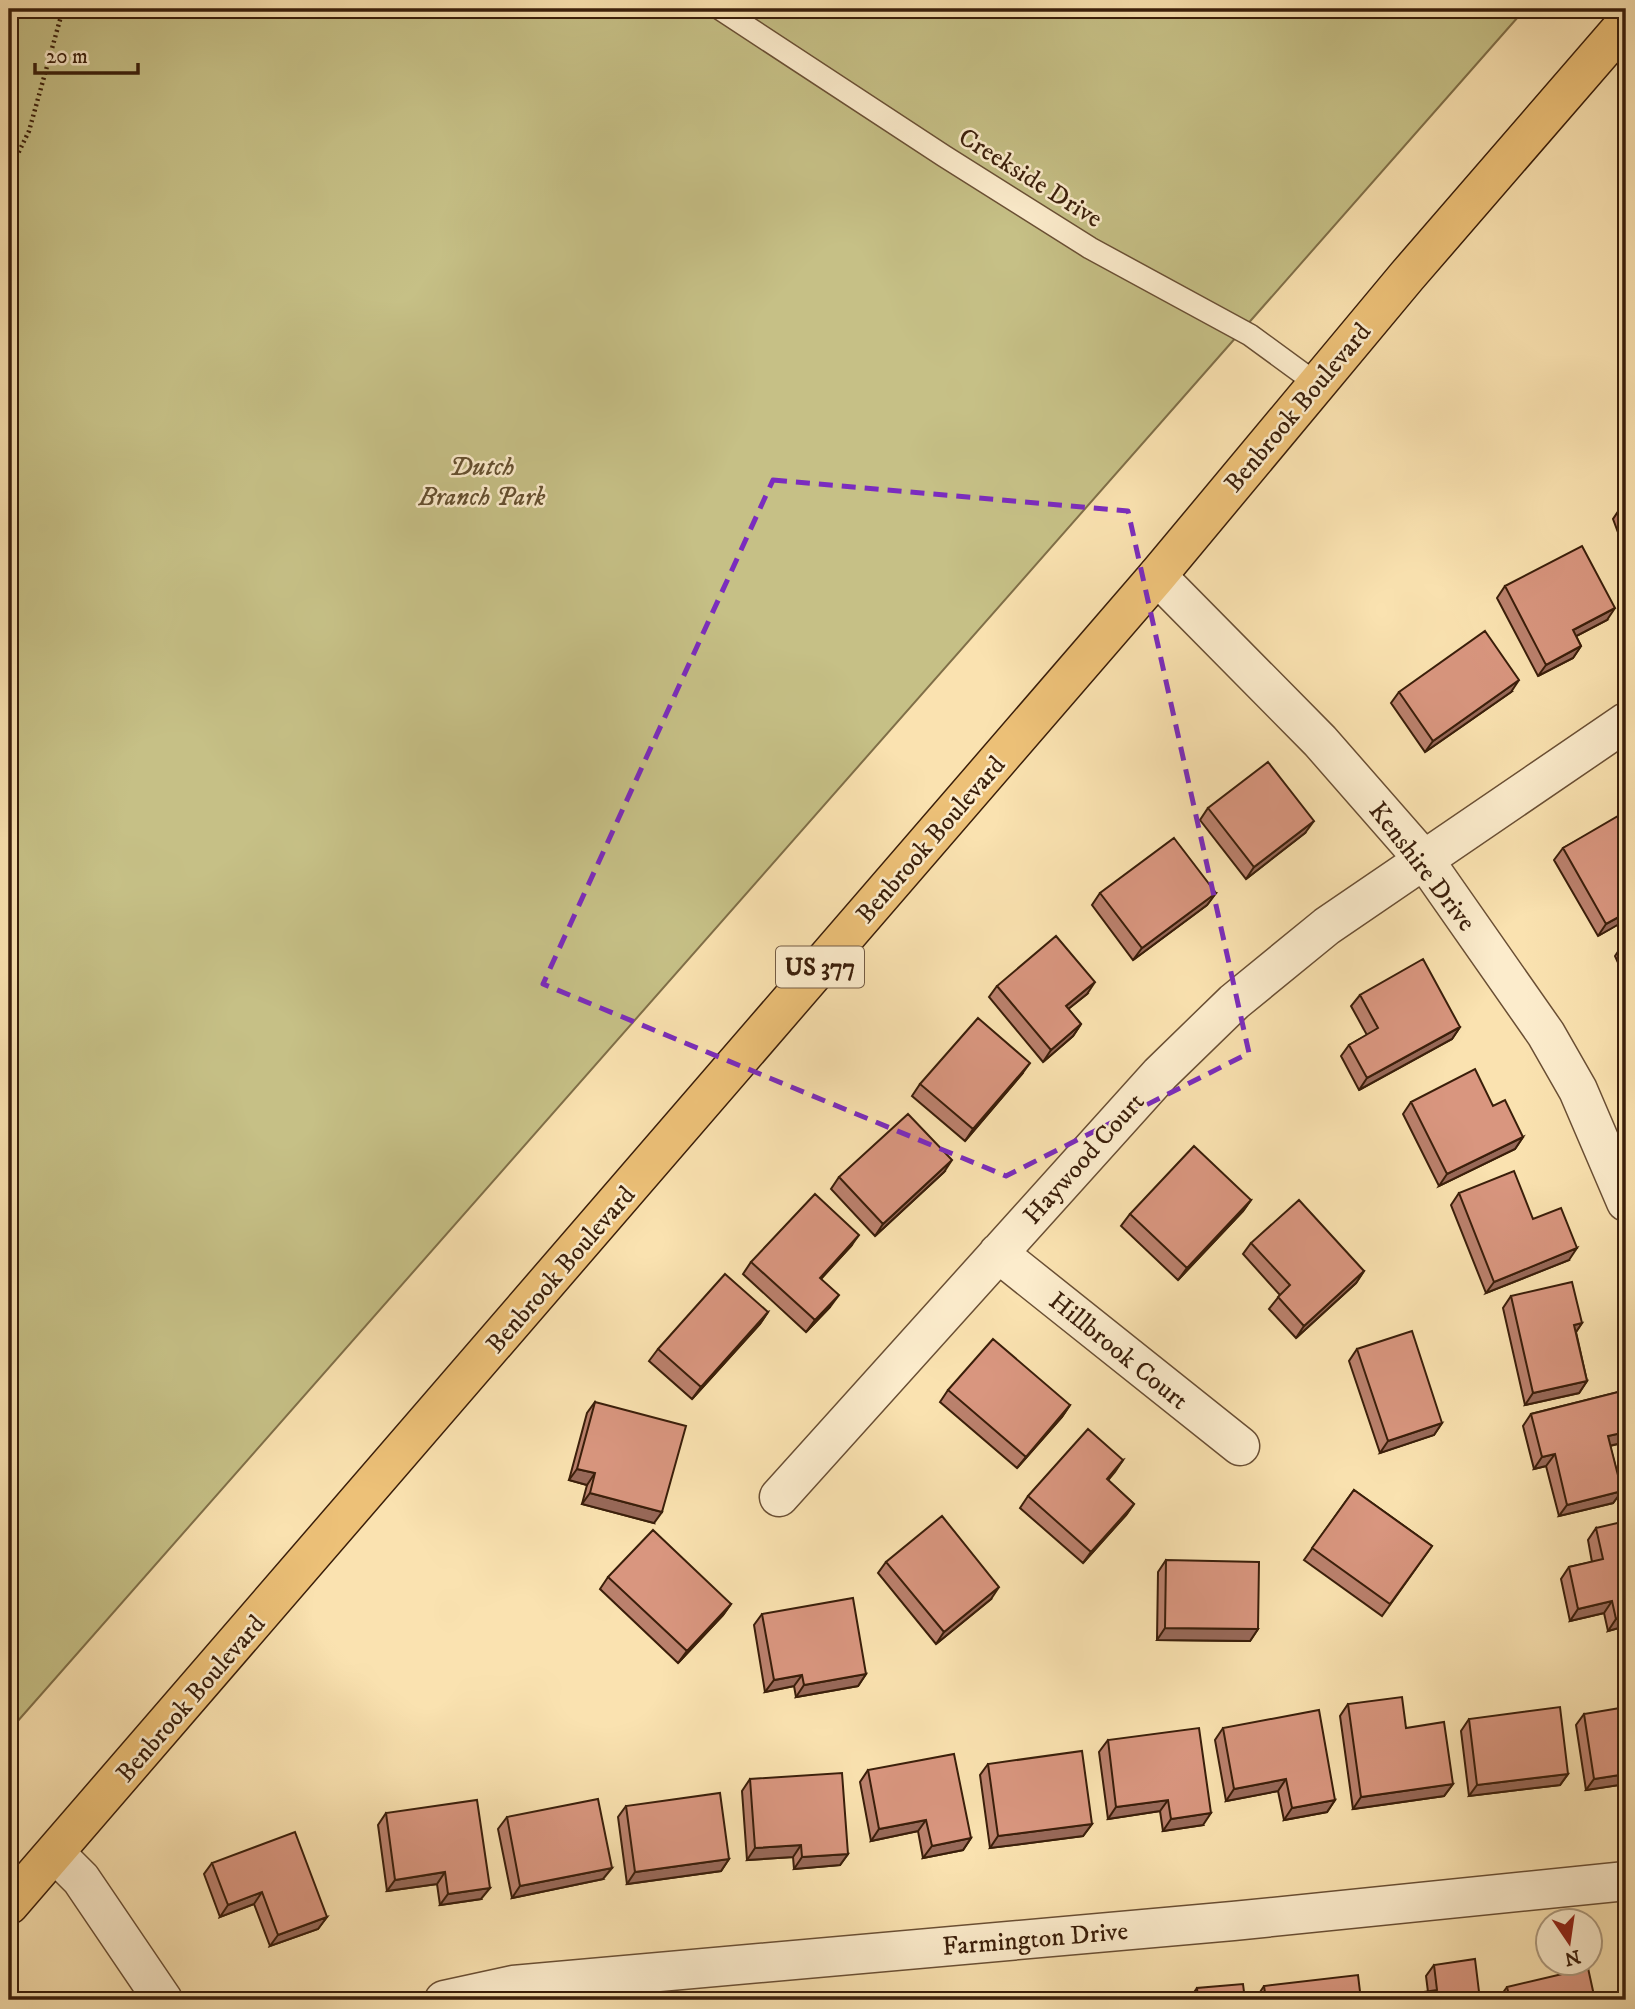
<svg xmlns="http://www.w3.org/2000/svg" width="1635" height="2009" viewBox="0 0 1635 2009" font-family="'IM FELL DW Pica',serif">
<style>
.green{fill:#c6c086;stroke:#806f48;stroke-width:2}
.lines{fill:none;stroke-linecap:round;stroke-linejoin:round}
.lane-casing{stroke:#6a4f34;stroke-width:24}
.street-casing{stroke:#6a4f34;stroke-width:41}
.highway-casing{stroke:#3a1e0a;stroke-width:41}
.path{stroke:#3a1e0a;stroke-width:4.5;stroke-dasharray:2 3.5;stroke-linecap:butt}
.lane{stroke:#fceccc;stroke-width:21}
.street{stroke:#fceccc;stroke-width:38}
.highway{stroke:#edc178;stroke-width:38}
.wall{fill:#bb816d;stroke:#3a1e0a;stroke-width:2}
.shaded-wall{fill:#986959;stroke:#3a1e0a;stroke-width:2}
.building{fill:#d9967f;stroke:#3a1e0a;stroke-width:2}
.marked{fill:none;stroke:#7b2cbf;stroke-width:5;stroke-dasharray:14 9;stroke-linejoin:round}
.labels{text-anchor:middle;stroke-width:5;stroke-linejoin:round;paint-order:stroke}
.shield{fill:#fceccc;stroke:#745c44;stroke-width:2}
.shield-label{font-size:24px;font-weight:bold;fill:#3a1e0a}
.street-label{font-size:26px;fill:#3a1e0a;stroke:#fceccc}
.park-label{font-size:26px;font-style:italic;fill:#644f2f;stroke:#fceccc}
</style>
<rect width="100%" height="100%" fill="#fae2b0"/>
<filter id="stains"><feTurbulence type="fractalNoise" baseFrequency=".00286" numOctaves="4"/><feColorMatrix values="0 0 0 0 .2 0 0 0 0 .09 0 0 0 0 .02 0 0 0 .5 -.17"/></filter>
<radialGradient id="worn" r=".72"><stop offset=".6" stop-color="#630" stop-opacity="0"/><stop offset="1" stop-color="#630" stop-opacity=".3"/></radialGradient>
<path class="green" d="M9,9H1525L9,1731Z"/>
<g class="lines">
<defs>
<path id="lane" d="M720,9L944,156L1090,248L1250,335L1317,384"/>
<path id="street" d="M1157,576L1320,741L1425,861L1546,1034L1578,1090L1626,1202
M998,1253L1240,1446
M779,1497L1160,1074L1234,1002L1327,926L1626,722
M55,1853L81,1879L163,2000
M444,2000L513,1985L1233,1921L1626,1881"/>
<path id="highway" d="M9,1905L1157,576L1407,276L1626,23"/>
</defs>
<use href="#lane" class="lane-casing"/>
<use href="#street" class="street-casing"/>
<use href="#highway" class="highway-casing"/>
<path class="path" d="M9,172L29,131L63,9"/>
<use href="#lane" class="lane"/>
<use href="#street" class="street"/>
<use href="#highway" class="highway"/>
</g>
<path class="wall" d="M1626,505V554L1613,519L1621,507Z
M1505,586L1607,620L1576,636L1581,646L1573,658L1538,676L1497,598Z
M1399,692H1511L1425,752L1391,703Z
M1208,808L1305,833L1246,879L1200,820Z
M1626,814V920L1598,936L1554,860L1563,848Z
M1100,893H1216L1207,905L1133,960L1092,905Z
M1626,943V980L1615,956L1623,944Z
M997,986L1087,994L1068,1009L1081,1024L1073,1036L1043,1062L989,997Z
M1360,995L1460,1027L1452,1039L1359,1090L1341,1056L1349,1045L1367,1035L1351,1006Z
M1022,1074L965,1141L912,1096L920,1084Z
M1411,1102L1493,1106L1523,1137L1515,1149L1439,1186L1403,1114Z
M944,1172L875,1236L831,1189L839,1177Z
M1459,1193L1533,1219L1569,1260L1486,1293L1451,1205Z
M1251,1200L1243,1211L1178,1280L1121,1226L1130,1214Z
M1251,1243L1364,1271L1356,1283L1296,1338L1269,1309L1280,1295L1243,1254Z
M851,1246L821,1279L830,1307L806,1332L743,1274L751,1262Z
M1511,1296L1582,1323L1576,1332L1587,1381L1579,1393L1525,1405L1503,1308Z
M768,1312L760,1324L692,1399L649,1361L658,1349Z
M1357,1349L1442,1423L1434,1435L1380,1453L1349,1361Z
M948,1390L1070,1405L1062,1417L1017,1468L940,1402Z
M1626,1390V1442L1610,1446L1622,1491L1613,1503L1559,1516L1546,1466L1534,1469L1523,1426L1531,1414Z
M595,1402L654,1523L582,1504L587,1485L569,1480L587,1413Z
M1123,1460L1108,1480L1134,1504L1126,1515L1083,1563L1020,1508L1028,1496Z
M1354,1490L1432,1546L1382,1616L1304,1560Z
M1596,1528L1626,1626L1608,1631L1604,1613L1570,1621L1561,1579L1569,1567L1592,1562L1588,1540Z
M1166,1560L1258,1629L1250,1641L1157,1640L1158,1572Z
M886,1562L991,1599L936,1644L878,1573Z
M608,1577L731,1604L723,1615L678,1663L600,1589Z
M762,1614L866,1674L858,1686L796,1697L794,1686L765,1692L754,1625Z
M1348,1704L1406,1728L1453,1784L1444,1796L1353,1809L1340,1716Z
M1584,1714L1626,1784L1586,1790L1576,1725Z
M1469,1719L1568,1774L1560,1785L1469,1796L1461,1731Z
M1223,1728L1335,1800L1327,1812L1284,1820L1278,1791L1226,1801L1215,1740Z
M1108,1740L1203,1825L1163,1831L1160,1811L1108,1819L1099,1752Z
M988,1764L1092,1824L1083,1836L990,1848L980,1775Z
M868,1770L971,1838L963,1850L923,1858L918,1831L871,1841L860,1782Z
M750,1779L848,1854L840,1865L794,1869L793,1857L747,1860L742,1791Z
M626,1806L729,1859L721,1871L627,1884L618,1817Z
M386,1813L481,1899L440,1905L437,1884L387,1891L378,1825Z
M507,1817L603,1879L512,1898L498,1829Z
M212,1863L327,1917L318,1929L270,1946L254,1904L220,1917L204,1874Z
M1434,1965L1480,2000H1381L1383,1998L1428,1992L1426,1976Z
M1264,1986L1361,2000H1256V1998Z
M1507,1987L1595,2000H1500L1499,1998Z
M1197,1988L1245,2000H1189Z"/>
<path class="shaded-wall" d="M1615,608L1607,620L1565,642L1573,630Z
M1581,646L1573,658L1538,676L1546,665Z
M1519,680L1511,692L1425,752L1433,741Z
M1314,821L1305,833L1246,879L1254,867Z
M1216,893L1207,905L1133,960L1142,948Z
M1626,913V920L1598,936L1606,924Z
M1095,982L1087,994L1057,1018L1066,1006Z
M1081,1024L1073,1036L1043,1062L1051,1050Z
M1460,1027L1452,1039L1359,1090L1367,1078Z
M1030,1063L1022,1074L965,1141L973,1129Z
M1523,1137L1515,1149L1439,1186L1447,1174Z
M952,1160L944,1172L875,1236L883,1224Z
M1251,1200L1243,1211L1178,1280L1187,1268Z
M859,1235L851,1246L811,1289L820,1278Z
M1577,1248L1569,1260L1486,1293L1494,1282Z
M1364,1271L1356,1283L1296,1338L1304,1326Z
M839,1295L830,1307L806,1332L815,1320Z
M768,1312L760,1324L692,1399L701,1387Z
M1582,1323L1574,1335V1325Z
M1587,1381L1579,1393L1525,1405L1533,1393Z
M1070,1405L1062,1417L1017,1468L1026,1457Z
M1442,1423L1434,1435L1380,1453L1388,1441Z
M1626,1432V1442L1600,1448L1608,1436Z
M1555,1454L1546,1466L1534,1469L1542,1457Z
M1123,1460L1115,1472L1099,1491L1107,1479Z
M577,1469L595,1473L587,1485L569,1480Z
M1622,1491L1613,1503L1559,1516L1567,1505Z
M590,1493L662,1512L654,1523L582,1504Z
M1134,1504L1126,1515L1083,1563L1091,1552Z
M999,1587L991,1599L936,1644L944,1632Z
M1612,1601L1604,1613L1570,1621L1578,1609Z
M731,1604L723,1615L678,1663L687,1651Z
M1626,1617V1626L1608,1631L1616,1619Z
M1165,1628L1258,1629L1250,1641L1157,1640Z
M866,1674L858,1686L796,1697L804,1685Z
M802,1675L794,1686L765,1692L774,1680Z
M1568,1774L1560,1785L1469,1796L1477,1785Z
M1626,1774V1784L1586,1790L1594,1779Z
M1286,1779L1278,1791L1226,1801L1234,1789Z
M1453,1784L1444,1796L1353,1809L1361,1797Z
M1168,1800L1160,1811L1108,1819L1116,1807Z
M1335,1800L1327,1812L1284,1820L1292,1808Z
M1211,1813L1203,1825L1163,1831L1171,1819Z
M926,1820L918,1831L871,1841L879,1829Z
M1092,1824L1083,1836L990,1848L998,1836Z
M971,1838L963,1850L923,1858L932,1846Z
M801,1845L793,1857L747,1860L755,1848Z
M848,1854L840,1865L794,1869L802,1857Z
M729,1859L721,1871L627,1884L635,1872Z
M612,1868L603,1879L512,1898L520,1886Z
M445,1872L437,1884L387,1891L395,1880Z
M490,1888L481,1899L440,1905L448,1894Z
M262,1892L254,1904L220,1917L228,1905Z
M327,1917L318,1929L270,1946L278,1935Z"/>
<path class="building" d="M1626,505V521L1621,507Z
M1582,546L1615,608L1573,630L1581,646L1546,665L1505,586Z
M1485,631L1519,680L1433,741L1399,692Z
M1268,762L1314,821L1254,867L1208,808Z
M1625,812L1626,814V913L1606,924L1563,848Z
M1174,838L1216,893L1142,948L1100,893Z
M1056,936L1095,982L1066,1006L1081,1024L1051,1050L997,986Z
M1423,959L1460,1027L1367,1078L1349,1045L1378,1028L1360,995Z
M978,1018L1030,1063L973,1129L920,1084Z
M1475,1069L1493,1106L1505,1100L1523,1137L1447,1174L1411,1102Z
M908,1114L952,1160L883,1224L839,1177Z
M1194,1146L1251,1200L1187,1268L1130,1214Z
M1514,1171L1533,1219L1561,1208L1577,1248L1494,1282L1459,1193Z
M815,1194L859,1235L820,1278L839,1295L815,1320L751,1262Z
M1299,1200L1364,1271L1304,1326L1278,1297L1290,1285L1251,1243Z
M725,1274L768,1312L701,1387L658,1349Z
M1572,1282L1582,1323L1574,1325L1587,1381L1533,1393L1511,1296Z
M1412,1331L1442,1423L1388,1441L1357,1349Z
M993,1339L1070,1405L1026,1457L948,1390Z
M1626,1390V1432L1608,1436L1622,1491L1567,1505L1555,1454L1542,1457L1531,1414Z
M595,1402L686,1426L662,1512L590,1493L595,1473L577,1469Z
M1088,1429L1123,1460L1107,1479L1134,1504L1091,1552L1028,1496Z
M1354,1490L1432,1546L1390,1604L1312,1548Z
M942,1516L999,1587L944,1632L886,1562Z
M1626,1521V1617L1616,1619L1612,1601L1578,1609L1569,1567L1603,1559L1596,1528Z
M653,1530L731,1604L687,1651L608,1577Z
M1166,1560L1259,1562L1258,1629L1165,1628Z
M853,1598L866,1674L804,1685L802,1675L774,1680L762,1614Z
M1402,1697L1406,1728L1444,1722L1453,1784L1361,1797L1348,1704Z
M1560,1707L1568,1774L1477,1785L1469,1719Z
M1626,1707V1774L1594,1779L1584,1714Z
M1319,1710L1335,1800L1292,1808L1286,1779L1234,1789L1223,1728Z
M1199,1728L1211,1813L1171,1819L1168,1800L1116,1807L1108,1740Z
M1082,1751L1092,1824L998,1836L988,1764Z
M954,1754L971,1838L932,1846L926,1820L879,1829L868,1770Z
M842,1773L848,1854L802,1857L801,1845L755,1848L750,1779Z
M720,1793L729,1859L635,1872L626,1806Z
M598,1799L612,1868L520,1886L507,1817Z
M477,1800L490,1888L448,1894L445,1872L395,1880L386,1813Z
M295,1832L327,1917L278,1935L262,1892L228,1905L212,1863Z
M1475,1959L1480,2000H1384L1383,1998L1437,1990L1434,1965Z
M1588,1968L1595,2000H1510L1507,1987Z
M1358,1975L1361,2000H1266L1264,1986Z
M1243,1984L1245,2000H1198L1197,1988Z
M1125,1992L1126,2000H1082V1997Z
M66,1994L72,2000H58Z"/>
<path class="marked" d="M773,480L1128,511L1249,1053L1006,1176L543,984Z"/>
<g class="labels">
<rect class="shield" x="776" y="946.5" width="88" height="41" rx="5"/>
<g class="shield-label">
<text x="820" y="975">US 377</text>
</g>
<g class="street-label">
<text transform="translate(1031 177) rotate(32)" y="9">Creekside Drive</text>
<text transform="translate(1297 407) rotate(-50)" y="9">Benbrook Boulevard</text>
<text transform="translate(930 839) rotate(-49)" y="9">Benbrook Boulevard</text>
<text transform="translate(1423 866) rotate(52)" y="9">Kenshire Drive</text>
<text transform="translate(1083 1158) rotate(-48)" y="9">Haywood Court</text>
<text transform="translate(560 1269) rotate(-49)" y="9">Benbrook Boulevard</text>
<text transform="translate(1119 1350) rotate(39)" y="9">Hillbrook Court</text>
<text transform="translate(190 1698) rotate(-49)" y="9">Benbrook Boulevard</text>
<text transform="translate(1035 1938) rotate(-5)" y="9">Farmington Drive</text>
</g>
<g class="park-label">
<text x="482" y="475">Dutch<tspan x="482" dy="30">Branch Park</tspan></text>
</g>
</g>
<rect width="1635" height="2009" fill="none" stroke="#fae2b0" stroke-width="35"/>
<rect x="10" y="10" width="1614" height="1988" fill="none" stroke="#3a1e0a" stroke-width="3.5"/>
<rect x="18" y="18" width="1600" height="1974" fill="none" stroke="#3a1e0a" stroke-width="2"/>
<g transform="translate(1569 1942) rotate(167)"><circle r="33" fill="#fceccc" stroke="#ae9a7e" stroke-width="2"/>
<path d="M0-5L12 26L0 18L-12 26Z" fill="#8f2418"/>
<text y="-10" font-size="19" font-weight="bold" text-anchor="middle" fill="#3a1e0a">N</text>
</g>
<path d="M35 63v10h103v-10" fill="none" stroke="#3a1e0a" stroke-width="3.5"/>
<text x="46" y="63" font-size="21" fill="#3a1e0a" stroke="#fceccc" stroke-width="5" paint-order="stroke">20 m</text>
<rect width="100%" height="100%" filter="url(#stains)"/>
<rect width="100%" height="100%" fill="url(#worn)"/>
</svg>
